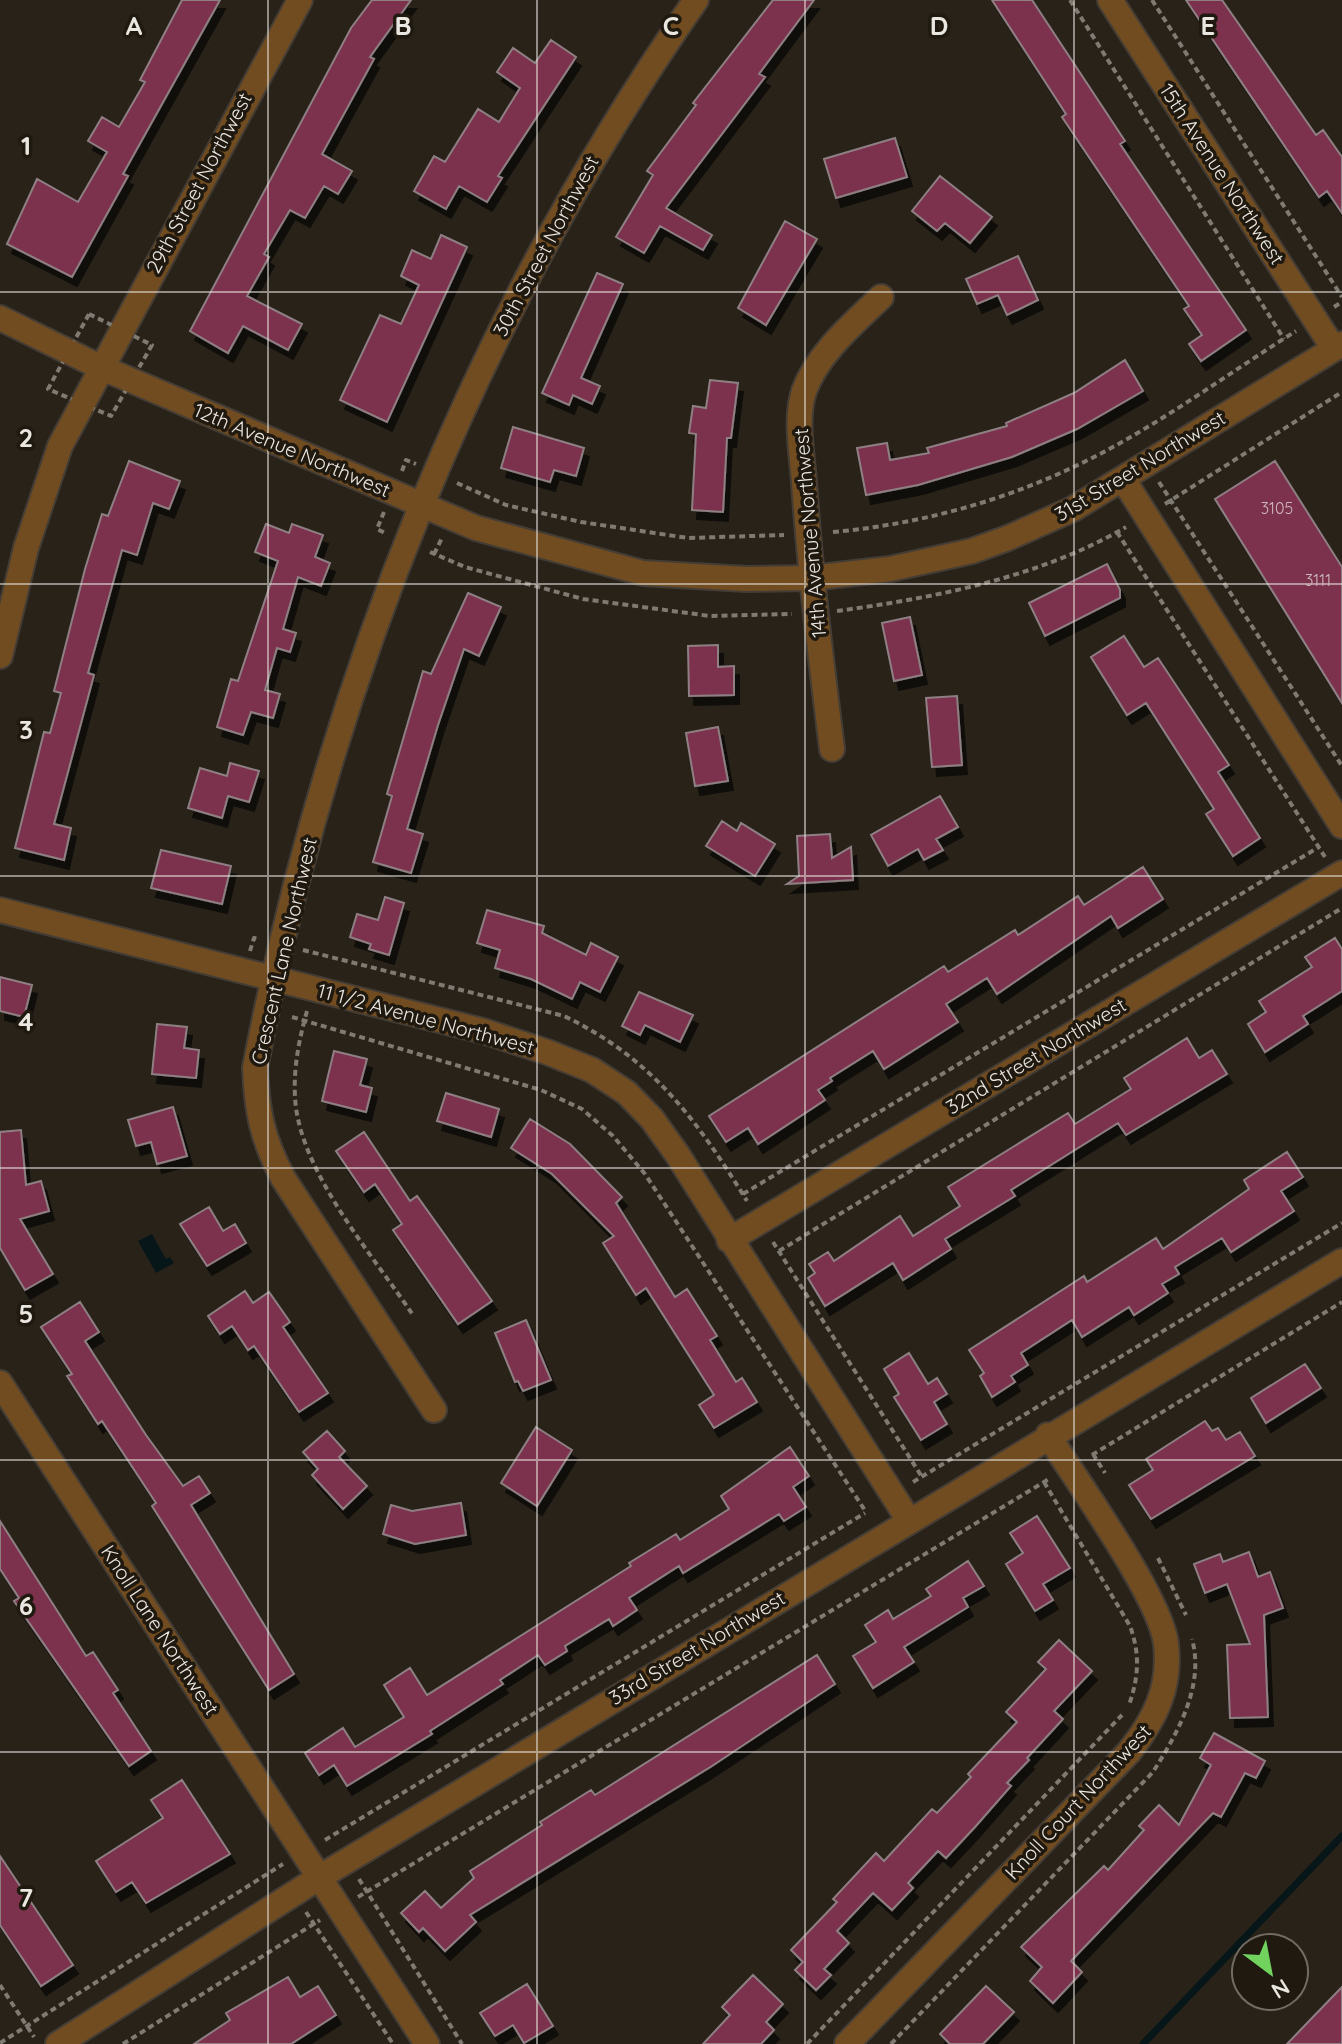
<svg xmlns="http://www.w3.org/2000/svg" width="1342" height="2044" viewBox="0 0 1342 2044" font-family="Quicksand,sans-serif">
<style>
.water{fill:#071719}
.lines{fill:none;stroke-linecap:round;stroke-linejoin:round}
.stream{stroke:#071719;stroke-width:7}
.building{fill:#7c304d;stroke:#8e7f83;stroke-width:2;filter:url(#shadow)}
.minor-casing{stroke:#443d35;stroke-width:28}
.path{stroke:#7f7a72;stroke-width:4;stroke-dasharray:6 4;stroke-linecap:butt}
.minor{stroke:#714c21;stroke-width:24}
.grid{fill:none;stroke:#eae6e0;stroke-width:2;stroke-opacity:0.55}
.labels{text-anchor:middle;stroke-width:7;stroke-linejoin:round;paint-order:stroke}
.number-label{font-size:16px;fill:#ceb8bb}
.street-label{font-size:20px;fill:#eae6e0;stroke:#1f1910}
.grid-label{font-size:26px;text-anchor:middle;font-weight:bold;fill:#eae6e0;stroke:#1f1910;stroke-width:7;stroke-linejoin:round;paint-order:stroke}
</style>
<defs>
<filter id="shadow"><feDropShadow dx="5" dy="9" stdDeviation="0" flood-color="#0009"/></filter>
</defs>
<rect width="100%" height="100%" fill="#292219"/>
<path class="water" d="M152,1234L166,1259L170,1257L174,1263L156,1273L138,1241Z"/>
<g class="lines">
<path class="stream" d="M1143,2044L1342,1836"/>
</g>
<path class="building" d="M182,0H220L123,174L128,176L72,277L7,244L37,179L78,202L107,152L88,141L102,117L119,127L145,82L140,80Z
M372,0H411L370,57L374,59L322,154L352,171L338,194L324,186L305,218L290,210L264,254L269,257L247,296L302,324L288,350L243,326L228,353L190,331L351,28Z
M773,0H814L759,74L765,77L666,208L712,235L703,250L660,226L644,253L616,237L653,175L647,171L696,105L693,103Z
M992,0H1032L1125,141L1120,144L1246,330L1201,361L1189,344L1202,335L1184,309L1189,306L1062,117L1066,114Z
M1186,0H1222L1316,135L1323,130L1342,157V213L1327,191L1319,197Z
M551,40L576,57L498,176L502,178L487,202L459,186L446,209L414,191L434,156L445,162L478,109L499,122L520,88L497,72L513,48L535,63Z
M895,138L907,177L836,198L824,159Z
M940,176L992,217L970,243L945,223L937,231L912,211Z
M785,221L817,239L766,325L738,308Z
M441,235L467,247L387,422L340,400L380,315L401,324L419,285L401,276L412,250L431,259Z
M1018,256L1038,300L1007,315L998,295L977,304L966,279Z
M597,273L623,284L581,378L600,386L592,404L573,395L569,405L542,393Z
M1125,360L1143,391L1077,429L1012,457L918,485L866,495L857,448L887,443L890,460L929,453L927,448L1007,426L1006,423L1074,393Z
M710,380L738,383L731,438H727L723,512L692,510L696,434L689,433L693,406L706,408Z
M513,427L584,448L576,476L554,470L550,482L501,468Z
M129,461L180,481L169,509L153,503L137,555L122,550L88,673L94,675L54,824L71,828L64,860L15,848L44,732L50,733L61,693L54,691L85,569L102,514L108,516Z
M1275,461L1342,567V703L1215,499Z
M266,524L289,533L292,524L323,535L315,557L330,563L321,586L298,577L283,629L296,633L290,652L277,648L265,690L280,694L273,718L251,712L243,735L217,727L231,679L238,681L278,561L255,552Z
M1107,564L1120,590V598L1045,636L1029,603Z
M468,593L501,607L479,656L464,649L438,725L407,829L423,834L411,873L373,862L392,796L387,794L423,671L431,674Z
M910,617L922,675L894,681L882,623Z
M1124,636L1144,667L1158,658L1229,765L1218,772L1260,838L1233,856L1206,814L1214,809L1146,703L1127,715L1091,657Z
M718,645V667L734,666V695L689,696L688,646Z
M957,696L962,765L932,767L926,698Z
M718,727L728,781L695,786L686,733Z
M230,763L259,771L249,802L228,796L222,818L188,808L200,768L227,776Z
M940,796L958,827L936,839L943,850L924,860L918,849L888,866L871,835Z
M722,821L737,831L741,823L775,844L755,876L706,846Z
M830,834L832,858L851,847L853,880L787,884L799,876L797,836Z
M161,850L231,866L222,904L151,888Z
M1143,867L1163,899L1118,928L1111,916L997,994L987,978L946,1004L958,1022L884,1069L873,1051L830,1078L832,1081L818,1090L825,1100L758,1144L748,1128L726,1142L709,1116L944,966L948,972L1015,930L1018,935L1078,896L1084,905Z
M385,897L404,903L389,955L369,949L371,944L350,937L357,914L378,920Z
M487,910L544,926L542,933L586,955L591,943L618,957L600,992L580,982L572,999L531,979L495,968L500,950L477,943Z
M1335,938L1342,949V991L1303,1016L1308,1024L1265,1052L1248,1024L1266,1012L1259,1001L1312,967L1305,957Z
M0,977L32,985L24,1017L0,1011Z
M639,992L693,1015L680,1042L645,1025L640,1035L622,1026Z
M157,1024L187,1027L184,1048L199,1050L196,1078L152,1074Z
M1187,1038L1199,1058L1212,1050L1227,1074L1126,1135L1118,1123L1011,1190L1015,1196L945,1239L951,1249L903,1280L893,1263L825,1306L808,1278L815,1273L809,1264L828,1252L834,1261L900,1216L913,1236L960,1206L948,1187L1068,1113L1075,1124L1131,1089L1124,1078Z
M334,1051L367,1059L360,1085L372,1088L366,1112L322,1101Z
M446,1093L499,1109L491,1137L437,1121Z
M173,1107L187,1156L157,1164L151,1142L136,1146L128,1120Z
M530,1119L570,1144L622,1197L616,1203L675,1297L687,1289L717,1336L710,1340L736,1382L742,1378L757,1402L714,1428L699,1405L714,1395L646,1288L636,1295L603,1243L614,1236L552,1174L511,1148Z
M21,1130L26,1185L41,1181L49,1211L20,1219L53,1274L25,1290L0,1248V1132Z
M364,1132L410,1201L417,1196L492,1301L458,1324L393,1230L402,1224L375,1184L364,1192L336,1151Z
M1287,1152L1303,1177L1281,1191L1294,1211L1231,1252L1222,1238L1175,1267L1179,1274L1162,1284L1168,1293L1134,1315L1129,1307L1082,1337L1072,1320L1021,1353L1028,1365L1011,1376L1015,1382L992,1397L980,1376L984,1373L969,1350L1084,1276L1087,1282L1156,1238L1163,1249L1249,1189L1244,1180Z
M209,1207L223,1231L235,1224L246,1243L207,1266L180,1224Z
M245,1291L253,1303L269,1292L290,1322L283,1327L328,1393L299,1412L254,1346L248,1350L232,1326L220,1334L208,1316Z
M80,1302L99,1332L85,1341L146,1435L183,1486L199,1476L210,1493L191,1505L294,1674L269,1690L152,1506L156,1503L102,1421L98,1424L67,1376L72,1374L41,1327Z
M526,1320L551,1380L523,1391L518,1381L515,1382L495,1333Z
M909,1353L928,1384L937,1378L947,1394L934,1402L947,1424L921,1440L894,1397L899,1394L884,1369Z
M1305,1364L1321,1388L1266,1423L1251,1398Z
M1205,1421L1212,1431L1218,1428L1226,1440L1240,1432L1255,1456L1151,1519L1129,1485L1153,1470L1146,1459Z
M536,1427L572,1450L537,1506L501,1483Z
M327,1431L345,1451L339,1457L367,1486L343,1509L312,1475L318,1469L303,1452Z
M790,1447L809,1476L793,1487L806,1507L784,1521L779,1514L683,1573L679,1566L629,1598L637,1610L613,1626L609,1619L565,1646L567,1651L545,1665L538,1655L500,1680L503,1684L430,1731L432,1734L347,1786L334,1765L319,1775L305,1753L343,1728L355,1747L404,1717L384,1685L410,1668L427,1695L631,1566L629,1563L676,1534L680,1540L729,1509L721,1496Z
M461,1503L466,1535L415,1544L383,1534L391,1505L412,1511Z
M1037,1516L1070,1568L1043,1584L1053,1600L1035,1611L1006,1564L1023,1553L1010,1533Z
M0,1521L86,1656L93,1652L118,1690L113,1693L151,1751L129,1766L14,1601L19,1598L0,1569Z
M1249,1552L1258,1577L1270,1572L1283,1608L1264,1615L1268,1717L1230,1718L1227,1645L1250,1644L1227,1584L1205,1593L1194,1564L1220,1554L1223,1562Z
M968,1561L984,1586L963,1598L968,1607L904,1647L914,1662L873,1688L853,1656L876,1642L865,1625L888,1610L893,1619L931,1596L926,1589Z
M1059,1640L1092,1671L1054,1711L1063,1719L1027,1758L1029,1760L1007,1783L1011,1786L975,1827L946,1858L938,1851L908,1883L913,1888L892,1910L873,1893L837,1931L849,1943L824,1969L831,1975L816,1990L795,1970L803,1962L791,1950L837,1902L833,1899L876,1853L884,1861L932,1809L937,1813L971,1777L968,1774L1017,1722L1006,1712L1046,1669L1038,1662Z
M817,1655L835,1684L712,1766L470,1915L476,1922L445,1951L423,1928L419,1932L401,1913L425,1891L441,1908L474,1878L470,1871L542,1825L540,1822L591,1790L595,1795Z
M1214,1733L1265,1761L1256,1778L1245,1773L1221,1817L1213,1813L1071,1961L1082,1972L1053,2003L1030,1981L1042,1967L1021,1947L1104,1866L1108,1870L1144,1830L1139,1826L1159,1805L1179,1825L1211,1765L1200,1758Z
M182,1780L230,1854L146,1903L132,1882L116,1892L96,1861L163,1818L151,1800Z
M0,1856L73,1965L41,1986L0,1925Z
M753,1975L783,2004L766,2022L774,2030L761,2044H703L730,2015L722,2007Z
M288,1977L300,1997L318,1986L336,2015L291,2044H194L230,2020L226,2013Z
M527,1984L553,2026L524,2043L513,2025L495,2036L480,2013Z
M986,1986L1014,2012L983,2044H950L940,2034Z
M1342,1987V2044H1287L1311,2019Z"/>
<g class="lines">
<defs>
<path id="minor" d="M1110,0L1334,349
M0,318L100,367L476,528L643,573L746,579L811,578L890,569L972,551L1008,538L1073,509L1342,344
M1123,479L1342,826
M0,656L26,548L60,446L300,0
M832,749C821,660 810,572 804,482C802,454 795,419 804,391C818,353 853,324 881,297
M0,910L483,1031L547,1052L592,1070L627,1093L652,1119L677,1154L908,1519
M729,1240L1342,873
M0,1383L427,2044
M434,1410L283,1178C262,1138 257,1112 255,1068C328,687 474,318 696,0
M58,2044L320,1877L1342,1261
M847,2044L1129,1752C1155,1719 1171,1688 1166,1644C1161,1598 1076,1480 1048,1435"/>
</defs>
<use href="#minor" class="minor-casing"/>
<path class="path" d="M1070,0L1284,339
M1152,0L1342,297
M1334,307L1342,302
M89,314L152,345L111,416L48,389Z
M402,471L406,460L416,464
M1159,482L1342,766
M457,483L506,505L581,522L688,538L784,535
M1165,504L1342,392
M384,512L377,529L385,533
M833,532C912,525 994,504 1067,470C1147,434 1221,378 1296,331
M1117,532L1325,857
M430,552L465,567L583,599L710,616L792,614
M434,554L442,538
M837,611C934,598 1041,577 1126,527
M303,950L564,1016C652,1058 697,1120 747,1201
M250,951L254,938L259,939
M307,1011C298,1043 292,1075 296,1108C306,1179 374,1257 413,1315
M292,1017L541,1090L582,1109L613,1136L645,1174L866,1512
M743,1194L1319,847
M773,1242L922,1477
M779,1251L1342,908
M1093,1454L1105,1473
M1092,1455L1342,1302
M913,1482L1342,1223
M1044,1482L1130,1626C1140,1654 1139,1676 1129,1705
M1158,1558L1186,1615
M325,1840L865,1513
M359,1879L462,2044
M358,1897L1049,1479
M306,1912L393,2044
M0,1985L34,2037
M0,2043L283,1864
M123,2044L320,1920
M807,2044L1122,1715
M891,2044L1153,1772C1177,1734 1205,1686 1192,1639"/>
<use href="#minor" class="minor"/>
</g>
<path class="grid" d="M268,0V2044M537,0V2044M805,0V2044M1074,0V2044M0,292H1342M0,584H1342M0,876H1342M0,1168H1342M0,1460H1342M0,1752H1342"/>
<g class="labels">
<g class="number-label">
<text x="1277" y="514">3105</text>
<text x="1318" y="586">3111</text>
</g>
<g class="street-label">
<text transform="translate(1222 174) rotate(57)" y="7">15th Avenue Northwest</text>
<text transform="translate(199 183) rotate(-62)" y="7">29th Street Northwest</text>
<text transform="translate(546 246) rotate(-62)" y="7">30th Street Northwest</text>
<text transform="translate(292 450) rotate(23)" y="7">12th Avenue Northwest</text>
<text transform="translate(1140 466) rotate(-31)" y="7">31st Street Northwest</text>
<text transform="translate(810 533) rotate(-95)" y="7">14th Avenue Northwest</text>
<text transform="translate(284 951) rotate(-77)" y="7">Crescent Lane Northwest</text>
<text transform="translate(426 1019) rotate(15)" y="7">11 1/2 Avenue Northwest</text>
<text transform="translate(1036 1056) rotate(-31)" y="7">32nd Street Northwest</text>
<text transform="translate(160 1630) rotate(57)" y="7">Knoll Lane Northwest</text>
<text transform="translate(697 1648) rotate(-31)" y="7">33rd Street Northwest</text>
<text transform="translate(1078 1802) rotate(-47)" y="7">Knoll Court Northwest</text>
</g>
</g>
<g class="grid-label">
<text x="134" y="35">A</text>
<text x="403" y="35">B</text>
<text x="671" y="35">C</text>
<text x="939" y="35">D</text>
<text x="1208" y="35">E</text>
<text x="26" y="155">1</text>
<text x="26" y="447">2</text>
<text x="26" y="739">3</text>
<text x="26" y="1031">4</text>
<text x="26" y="1323">5</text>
<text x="26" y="1615">6</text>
<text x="26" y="1907">7</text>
</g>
<g transform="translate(1270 1972) rotate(148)"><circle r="38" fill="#1f1910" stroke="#706b63" stroke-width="2"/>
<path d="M0-6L14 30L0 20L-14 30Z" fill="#71d25e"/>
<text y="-12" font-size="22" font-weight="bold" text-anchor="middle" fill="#eae6e0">N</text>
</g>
</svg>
